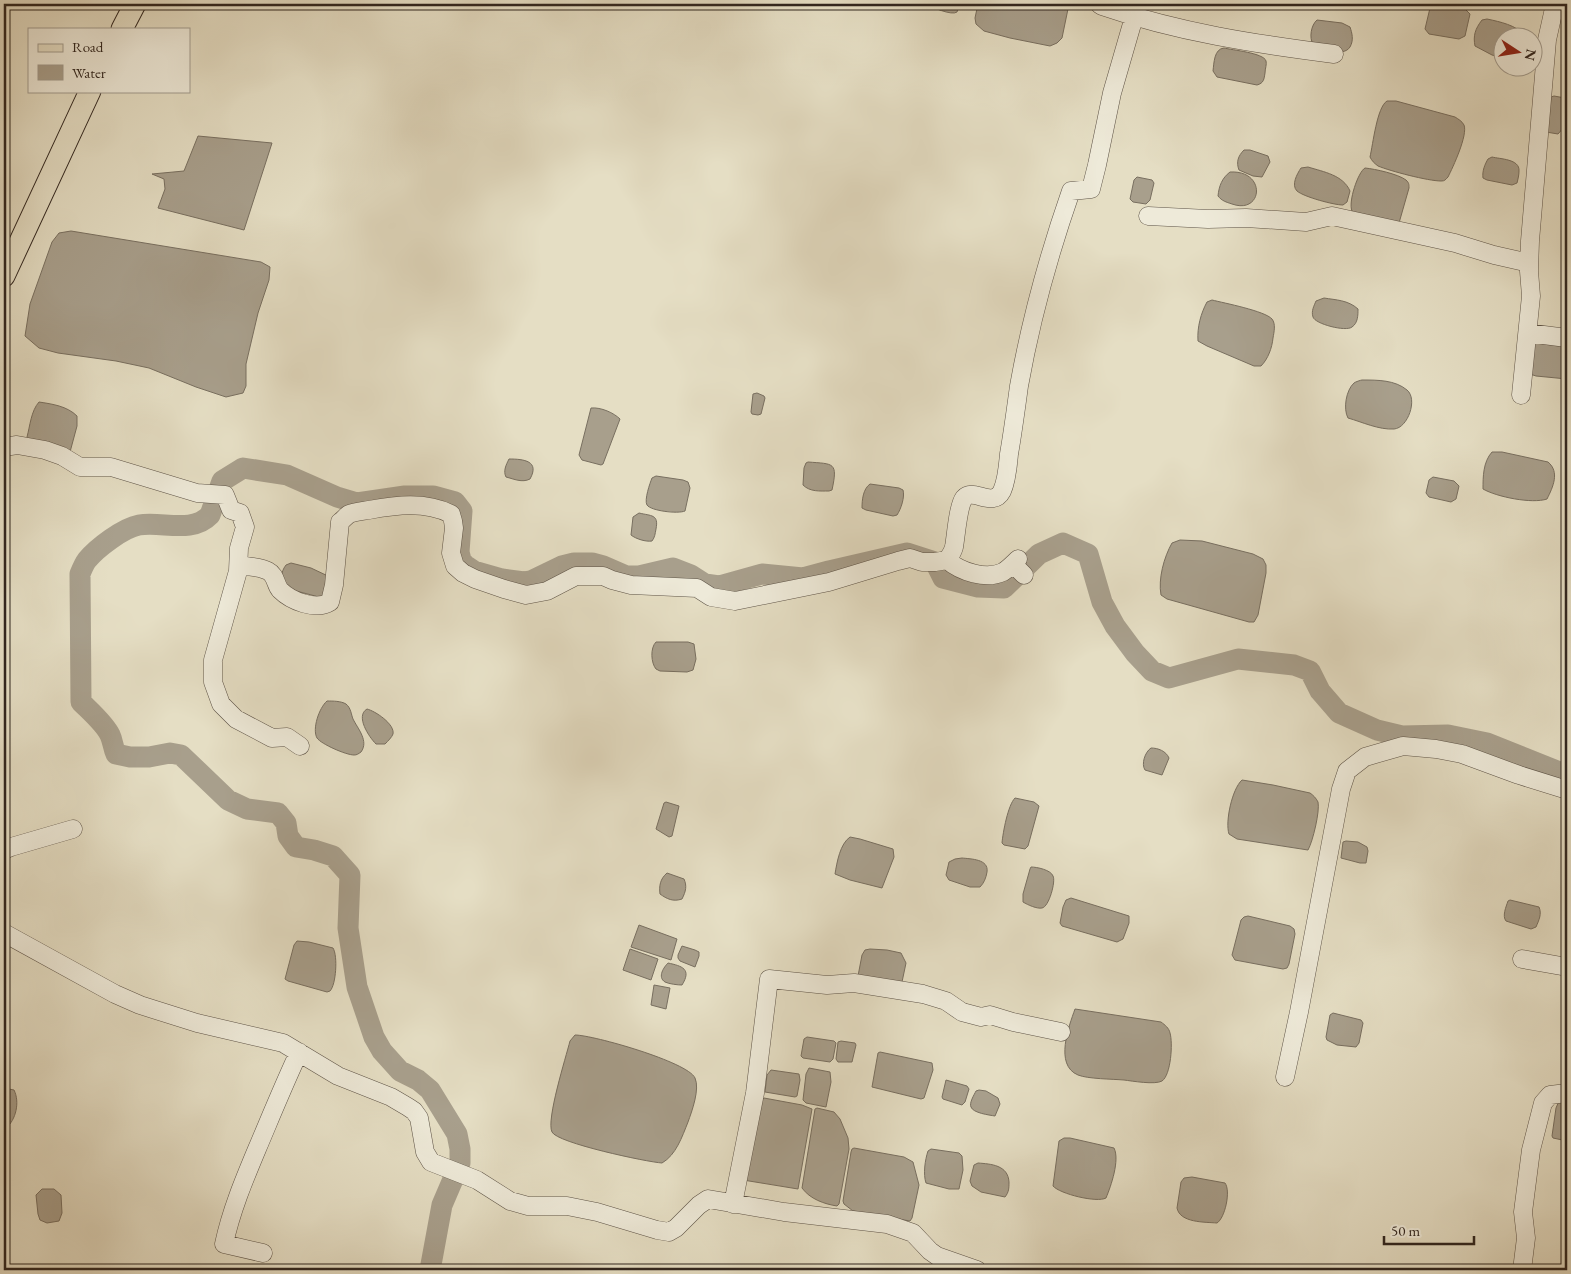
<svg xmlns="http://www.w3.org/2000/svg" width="1571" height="1274" viewBox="0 0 1571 1274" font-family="'EB Garamond',serif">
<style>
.water{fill:#a89f8c;stroke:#786f60}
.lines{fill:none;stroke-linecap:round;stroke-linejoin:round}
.river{stroke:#a89f8c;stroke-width:21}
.minor-casing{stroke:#5e5448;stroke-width:19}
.major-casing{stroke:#31261f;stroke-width:23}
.minor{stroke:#eeead9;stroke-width:18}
.major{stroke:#e5dec4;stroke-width:21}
</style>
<rect width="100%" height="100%" fill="#e5dec4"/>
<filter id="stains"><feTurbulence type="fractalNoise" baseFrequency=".004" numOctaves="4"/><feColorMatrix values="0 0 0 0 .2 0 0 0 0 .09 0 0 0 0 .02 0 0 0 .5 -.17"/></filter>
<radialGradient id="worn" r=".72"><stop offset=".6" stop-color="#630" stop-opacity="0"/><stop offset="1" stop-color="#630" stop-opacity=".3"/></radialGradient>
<path class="water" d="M926,4H960C959,5 958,10 957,12C952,16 931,7 926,4Z
M978,4H1069L1062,38L1057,43L1050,46L1010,38L984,31L976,24L975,18Z
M1437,5L1465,9L1470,14L1465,36L1459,39L1429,34L1425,29L1430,8Z
M1487,19C1501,22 1515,25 1525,35V37L1504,38L1503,58L1492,55L1475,46C1473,36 1475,29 1482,20Z
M1317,20L1342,23L1350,27C1352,33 1354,40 1350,47C1343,58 1323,47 1313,44C1309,38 1311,25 1317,20Z
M1224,48C1232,50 1264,53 1266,61C1267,64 1265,69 1265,73C1264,79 1264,83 1257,85L1217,77L1213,71C1214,63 1214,49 1224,48Z
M1554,96L1565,98L1567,101C1567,111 1566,127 1558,134L1546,132L1551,97Z
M1387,101H1396L1455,117C1458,119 1462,121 1464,125C1468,135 1453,167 1448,177C1445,180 1445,181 1441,181C1428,181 1390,171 1378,166C1374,163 1372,161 1370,157C1373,144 1377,107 1387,101Z
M198,136L272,143L244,230L158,208L165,189L164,179L152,174L184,171Z
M1244,150H1250L1268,156L1270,162L1262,177L1253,176L1239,170C1236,162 1238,156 1244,150Z
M1492,157C1500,159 1520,159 1519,171C1519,175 1518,179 1517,183L1512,185L1487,180L1483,178C1482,171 1485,164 1488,159Z
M1308,167C1324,172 1343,175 1350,191L1347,202L1343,205C1334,205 1304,197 1297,191C1291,185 1297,174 1301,168Z
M1365,168C1375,169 1398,174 1406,180C1409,183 1409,184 1409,188L1399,223L1357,217C1357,217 1352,212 1352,211C1348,202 1358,172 1365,168Z
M1230,172C1267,170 1263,215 1232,204C1226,202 1222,201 1218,196C1219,186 1222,178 1230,172Z
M1137,177L1152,180L1154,183L1150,200L1146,204L1133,202L1130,199L1134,180Z
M71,231L261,262L270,267L269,280L258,313L246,364V386L243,393L226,397L196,387L149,368L116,361L58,353L39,348L25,336L30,304L52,242L59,233Z
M1324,298C1336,300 1348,300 1358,309C1358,315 1358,323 1352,327C1346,332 1315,324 1313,317C1311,311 1314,306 1316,301Z
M1212,300C1224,303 1265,311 1272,319C1276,324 1274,332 1273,338C1272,348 1268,359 1261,366H1254L1207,346L1198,341C1197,327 1201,313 1207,302Z
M1538,343L1567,347V379L1536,376L1530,374L1534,344Z
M1362,380C1378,380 1395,380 1407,390C1418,399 1408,428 1394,429C1379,430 1362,422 1348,418C1343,409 1346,390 1354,383C1355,382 1361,380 1362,380Z
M757,393L764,396L765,398L761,414L758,415L752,414L751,412L753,394Z
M39,402C52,404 67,406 77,416V426L70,452L28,440L27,437C30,426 31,411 39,402Z
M591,408C601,407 614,413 620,419L603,464L601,465L582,460L579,455Z
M1492,452H1502L1548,462C1560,472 1553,487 1547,499C1532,504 1497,497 1483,489C1483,477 1483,462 1492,452Z
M509,459C524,459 540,461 530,479C522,483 514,479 506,477C503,471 506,465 509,459Z
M808,462C834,464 838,462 832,490L829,491C820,491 810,492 803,485L804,468L806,463Z
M656,476L683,480L688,482L690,488L685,511C678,514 651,511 647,505C644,500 650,483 652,478Z
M1433,477L1454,481L1459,486L1456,499L1451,502L1429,497L1426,493L1429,480Z
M870,484L899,488L903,490C905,497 901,509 897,515L893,516L866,510L862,508C862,500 863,489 870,484Z
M639,513C651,516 659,514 656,529C655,534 655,537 652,541C646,542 636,539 631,535L633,517Z
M1180,540L1202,541L1253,554L1263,559L1266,565V573L1258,615L1254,622H1249L1167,599L1161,595C1158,579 1164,557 1172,543Z
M291,563L311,568L330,577L328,596L319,597L285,588C281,579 280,573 286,565Z
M656,642H688L694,644L696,659L693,670L687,672L660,671L656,669C651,663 650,648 656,642Z
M327,701C333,701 341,701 346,704C351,708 351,714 353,719C358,729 369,741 361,752C358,754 357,755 354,755C346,755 321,744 317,738C312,729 319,708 327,701Z
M367,709C375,711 395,724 393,734C392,737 388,741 385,744H376C369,737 355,716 367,709Z
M1151,748C1158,748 1166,751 1169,758L1162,775L1145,770C1141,764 1145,752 1151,748Z
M1242,780L1273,785L1310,793C1313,795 1316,798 1318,802C1320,811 1313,841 1308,850L1237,839L1229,834C1225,822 1232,789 1242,780Z
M1015,798L1034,802L1039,806L1028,846L1025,849L1004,845L1002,843C1003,832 1008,805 1015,798Z
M666,802L679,806L672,836L669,837L656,829L664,803Z
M850,837L860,839L893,849L894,857L882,888L850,880L835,874C837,862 840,844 850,837Z
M1346,841L1358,842L1367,847L1368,851L1366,863H1360L1341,858L1343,842Z
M962,858C971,859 989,859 987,872C986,878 984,883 980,887H970L949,880L946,875L949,862L955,859Z
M1031,867C1037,867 1051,870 1053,876C1056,881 1049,907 1042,908C1037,909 1028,905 1023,902V894L1030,869Z
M667,873L684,879C687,886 686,891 682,899C673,902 667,899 660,894C659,886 660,879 667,873Z
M1071,898L1129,916V923L1123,939L1117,942L1062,926L1060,923L1063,907L1066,900Z
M1510,900L1539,907C1542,914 1539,920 1536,927L1531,929L1506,921C1502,916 1506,907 1508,901Z
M1248,916L1290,926L1294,929L1295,934L1289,964L1287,968L1283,969L1235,960L1232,955L1241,920L1244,917Z
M639,925L677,939L671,960L631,947Z
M297,941L309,942L333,948C338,956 336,985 330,991L327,992L288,981L285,979L294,945Z
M682,946L695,950L699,952V956L695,967L680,961L678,958V955Z
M630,949L658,959L651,980L623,970Z
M870,949L887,950L901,953L906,963L902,982L858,976L862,955L865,950Z
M668,963C682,966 692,969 682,985C678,985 669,984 665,982C657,977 664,967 668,963Z
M654,985L670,988L666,1009L651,1005Z
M1075,1009L1161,1022C1165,1025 1169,1028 1170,1033C1173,1043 1171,1075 1162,1081C1155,1085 1132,1081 1124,1080C1112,1079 1088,1079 1078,1075C1054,1065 1069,1026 1075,1009Z
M1333,1013L1361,1020L1363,1023L1359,1043L1356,1047L1337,1045L1327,1040L1326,1037L1330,1015Z
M575,1035C593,1035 688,1062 695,1078C700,1089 692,1111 688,1122C682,1137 676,1155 662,1163C647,1162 557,1143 552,1132C546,1120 566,1057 570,1041Z
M807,1037L834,1041L836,1043L833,1059L830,1062L803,1058L801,1056L804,1039Z
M841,1041L855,1043L856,1045L852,1062H838L836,1059L838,1042Z
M880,1052L932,1063L933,1070L924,1098L921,1099L872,1087L878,1053Z
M809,1068L830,1072L831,1082L826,1107L806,1103L803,1100L806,1074Z
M771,1070L799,1074L800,1080L797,1096L795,1097L765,1092L767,1075Z
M946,1080L967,1086L969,1089L965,1102L962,1105L943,1099L942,1097Z
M4,1088L14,1090C20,1102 16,1120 6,1128H4Z
M979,1090L986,1091L998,1098L1000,1104L995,1116C989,1115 973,1113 971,1107C969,1103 974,1095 976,1091Z
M764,1098L802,1105L812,1109L798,1189L743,1180L757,1105Z
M1559,1101L1567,1103V1141L1553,1138L1552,1136L1556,1108Z
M817,1108L834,1112L840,1119L848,1138L849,1149L839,1204L837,1206C824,1204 810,1199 802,1188L815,1109Z
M1064,1138H1070L1114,1148C1120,1160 1111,1186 1106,1198C1097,1203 1060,1194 1053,1186L1059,1141Z
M854,1148L904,1157L913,1162L919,1185L912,1218L910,1221L853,1211L844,1204L843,1201L851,1152L852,1149Z
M931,1149L959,1153L962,1156L963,1170L959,1189H949L926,1183C923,1174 925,1160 928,1151Z
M978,1163C991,1164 1008,1165 1009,1182C1009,1188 1009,1192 1005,1197L981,1192L972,1186L970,1181L974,1165Z
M1192,1177L1225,1183C1231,1191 1225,1218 1217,1223C1205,1222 1180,1223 1177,1208L1181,1182L1184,1178Z
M42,1189H54L61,1195L62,1213L59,1221L47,1223L40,1220L38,1214L36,1195Z"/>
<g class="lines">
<path class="river" d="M430,1270L442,1205L460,1163V1149L457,1134L430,1090L418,1080L400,1071L382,1051L374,1037L357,987L348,928L350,875L333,856L314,850L296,847L288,836L286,823L278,813L247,809L228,800L181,755L170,753L149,757H130L116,754C113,748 113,741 110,735C105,724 90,711 81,702L80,574C82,569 84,564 87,560C97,548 123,528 139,525C162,521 192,534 210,515L222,481L243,468L287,475L337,497L357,503L405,496H433L455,502L462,511L459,552L461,560L465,565L474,571L502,579L524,582L531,581L562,566L574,563H592L603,566L626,576H639L673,568L691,575L705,584L719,586L762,574L803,578L829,571L907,553L935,562L943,578L978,587L1004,588L1039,554L1063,543L1088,554L1102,602L1115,626L1135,653L1152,671L1169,678L1238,659L1294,665L1310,671L1320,691L1339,713L1377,730L1402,736L1448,735L1487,743L1567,775"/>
<defs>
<path id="minor" d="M1099,4L1102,6C1177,32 1255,44 1334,54
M1148,216L1208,219L1246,218L1306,222L1332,216L1455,243L1494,255L1529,263
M1528,333L1567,338
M1521,395L1531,296L1529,271L1530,241L1547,40L1555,4
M4,447L17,445L45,450L62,456L80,467H111L197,493L225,495L231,510L240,513L245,527L239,548L238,571L213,660V682L221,704L236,719L272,738L287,737L300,746
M947,560C950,556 953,551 954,547C956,536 958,506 964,498C973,487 993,509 1002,491C1007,480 1008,465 1009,454C1013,431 1016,408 1019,386C1031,319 1049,254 1071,191L1091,189L1097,165L1112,93L1134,17
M947,560C961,572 986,580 1003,572C1008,569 1014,563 1018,559
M239,563L241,565C250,567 261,567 268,571C276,575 275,584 280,590C291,601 316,611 330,602L334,585L340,522C343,520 346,516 349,514C354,512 363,511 369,510C396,505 425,501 451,514L453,521L454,528L451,553L455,566L463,573L475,579L504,589L526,595L547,591L576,576H603L612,580L631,585L697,588L711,597L735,601L829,582L898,561L910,558L922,562H935L947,560
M1013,564L1024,575
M4,850L11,847L73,829
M4,933L115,994L140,1005L197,1023L283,1043L338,1076L391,1097L408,1107L414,1111L419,1118L425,1152L431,1162L477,1180L510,1201L528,1206H567L597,1212L657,1230L669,1232L676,1228L699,1205L708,1199L784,1212L887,1224L913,1233L930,1251L937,1256L977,1270
M1522,959L1567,967
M1285,1077L1299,1012L1341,789L1347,771L1365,757L1403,746L1436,749L1462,754L1519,775L1567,790
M733,1204L755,1093L769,979L827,985L854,983L923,994L946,1001L962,1012L981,1017L990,1015L1013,1022L1061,1032
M263,1253L224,1244C231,1211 244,1180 257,1149C271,1116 284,1084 299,1052
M1522,1270L1526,1238L1523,1212L1531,1150L1543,1103L1550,1095L1567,1093"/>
<path id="major" d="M122,29L135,4
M4,276L90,91"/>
</defs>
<use href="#minor" class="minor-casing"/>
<use href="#major" class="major-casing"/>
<use href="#minor" class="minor"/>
<use href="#major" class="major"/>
</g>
<rect width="1571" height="1274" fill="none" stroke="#e5dec4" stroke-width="20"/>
<rect x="5" y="5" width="1561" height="1264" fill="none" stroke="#31261f" stroke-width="2.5"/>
<rect x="10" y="10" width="1551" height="1254" fill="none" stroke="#31261f"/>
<rect x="28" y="28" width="162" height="65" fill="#eeead9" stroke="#a29c8f"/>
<rect x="38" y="44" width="25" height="8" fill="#e5dec4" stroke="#a29c8f"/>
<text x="72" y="52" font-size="15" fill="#31261f">Road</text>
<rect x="38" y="65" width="25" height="15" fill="#a89f8c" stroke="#a29c8f"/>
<text x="72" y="78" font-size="15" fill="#31261f">Water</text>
<g transform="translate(1518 52) rotate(102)"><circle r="24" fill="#eeead9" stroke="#a29c8f"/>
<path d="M0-4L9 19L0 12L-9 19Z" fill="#8f2418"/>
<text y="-8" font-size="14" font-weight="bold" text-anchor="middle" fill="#31261f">N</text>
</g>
<path d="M1384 1236v8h90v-8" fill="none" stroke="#31261f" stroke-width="2.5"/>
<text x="1391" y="1236" font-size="15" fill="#31261f" stroke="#eeead9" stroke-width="4" paint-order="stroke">50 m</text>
<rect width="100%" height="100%" filter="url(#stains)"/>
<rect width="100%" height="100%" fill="url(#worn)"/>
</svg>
